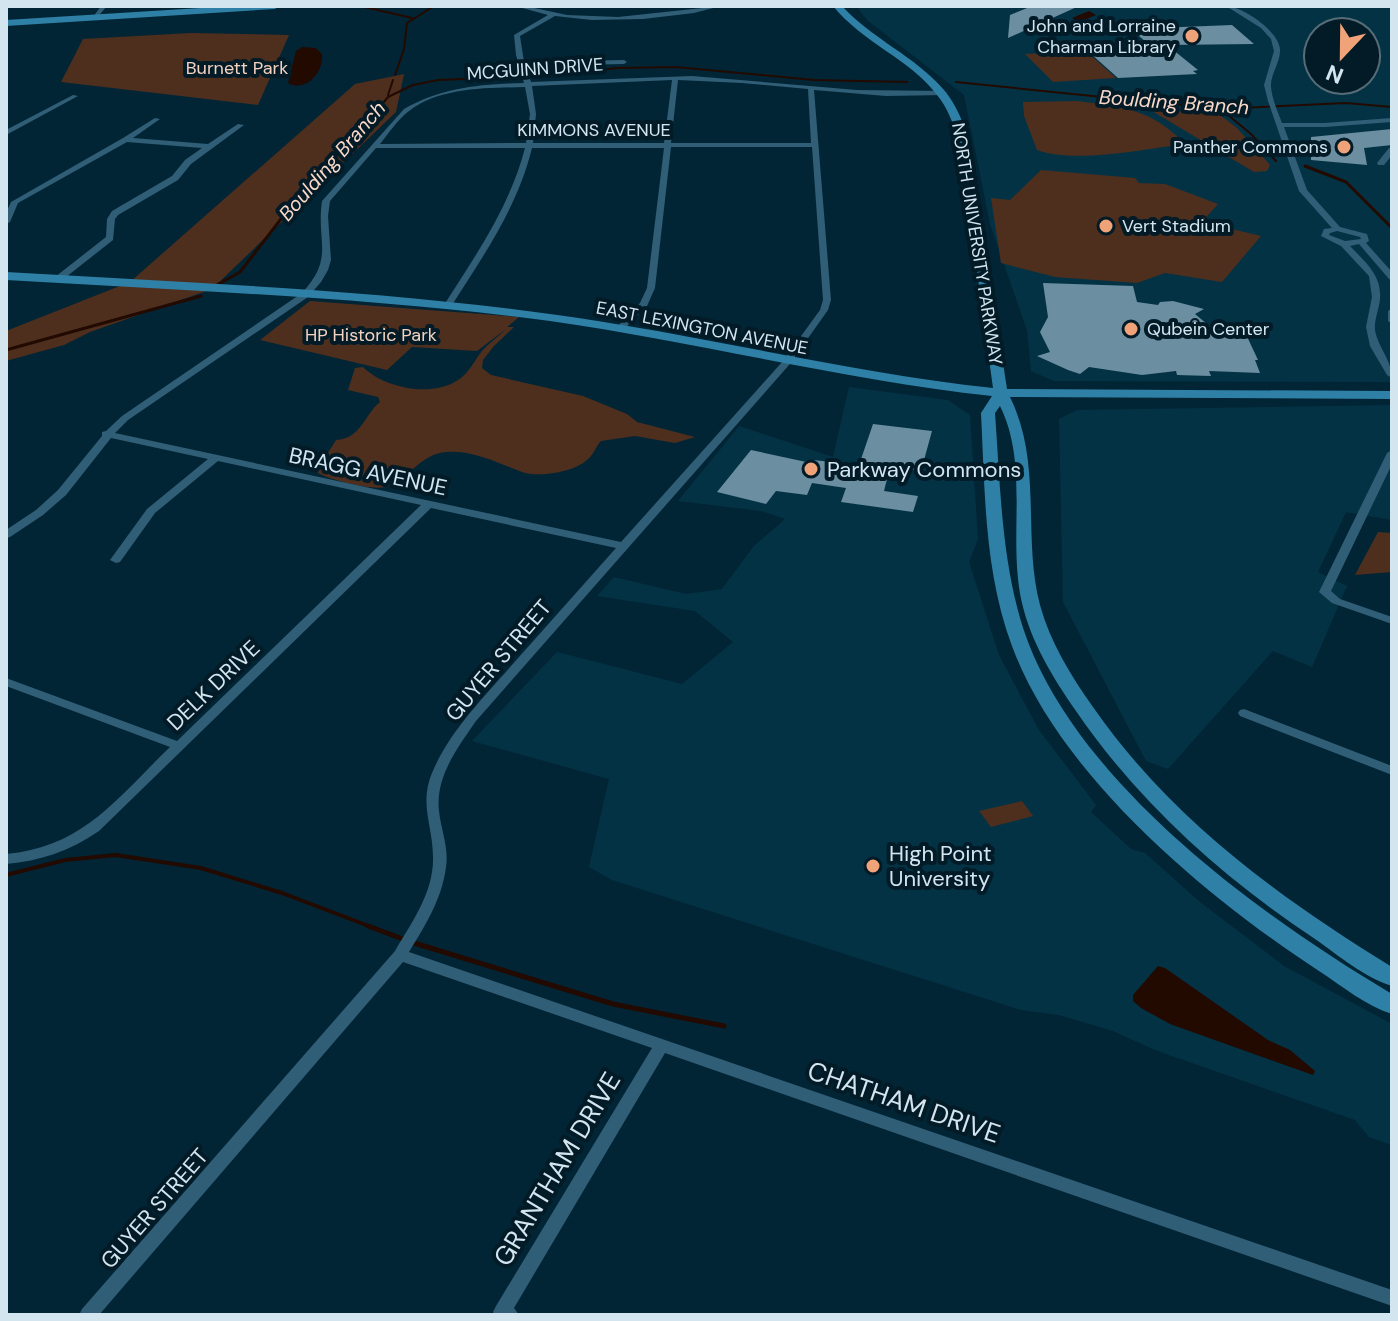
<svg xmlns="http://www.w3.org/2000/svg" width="1398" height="1321" viewBox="0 0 1398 1321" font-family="'DM Sans',sans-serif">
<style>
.built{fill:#043245;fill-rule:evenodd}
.green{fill:#4e2f1e}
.water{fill:#220a00}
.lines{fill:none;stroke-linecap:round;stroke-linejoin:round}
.stream-far3{stroke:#220a00;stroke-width:2}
.stream-far2{stroke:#220a00;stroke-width:3}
.stream-far1{stroke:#220a00;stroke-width:4}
.stream{stroke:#220a00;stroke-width:5}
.river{fill:#220a00;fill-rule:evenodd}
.building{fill:#6b8ea1}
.street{fill:#305e76;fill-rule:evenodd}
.secondary{fill:#2f80a6;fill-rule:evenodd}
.poi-dot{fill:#f0a279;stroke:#031b27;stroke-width:3}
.labels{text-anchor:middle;stroke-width:8;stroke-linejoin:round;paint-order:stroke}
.far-poi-label{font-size:18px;fill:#d3e6f0;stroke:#031b27;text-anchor:end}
.far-park-label{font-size:18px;fill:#f3d2c0;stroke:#031b27}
.far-street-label{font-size:18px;fill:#d3e6f0;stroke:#031b27}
.far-water-label{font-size:20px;font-style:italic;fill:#fbd9c8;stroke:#031b27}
.poi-label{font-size:22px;fill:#d3e6f0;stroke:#031b27;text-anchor:start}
.street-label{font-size:22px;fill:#d3e6f0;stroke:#031b27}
.near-street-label{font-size:26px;fill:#d3e6f0;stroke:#031b27}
</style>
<rect width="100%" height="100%" fill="#022535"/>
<path class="built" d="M856,6H1392V382L1054,381L1031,371L1027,330L990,224L964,95L867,20ZM1318,32H1366V80H1318Z
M849,387L948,400L970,415L978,539L969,562L999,655L1039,730L1096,805L1091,812L1131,849L1145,853L1200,902L1284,966L1392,1024V1145L1369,1137L1355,1120L1155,1050L1113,1031L1059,1015L1021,1010L612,880L589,867L609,779L472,741L557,652L682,684L733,642L695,611L597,596L614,577L686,594L722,589L754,546L785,519L761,511L678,501L739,426L833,457Z
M1392,405V520L1346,512L1318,572L1347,586L1312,667L1273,651L1168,769L1146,761L1063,602L1059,419L1077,410Z"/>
<path class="green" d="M191,33L289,35L258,105L61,82L83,39Z
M1086,51L1116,78L1053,82L1025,54Z
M404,74L396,112L212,289L90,332L64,345L6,361V331L130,282L355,84Z
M1077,101C1125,107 1151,109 1185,144C1144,149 1075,164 1037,150L1024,116L1023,102Z
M1147,108L1220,115L1237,128L1270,165L1267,171L1254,172Z
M1041,170L1135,178L1139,183L1165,184L1218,204L1202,222L1261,236L1222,282L1165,273L1137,283L1055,277L1001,263L991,198L1010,200Z
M310,301L519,317L507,327H514L494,346L483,360L482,368L491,375L583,396L627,414L637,422L695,437L675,443L635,436L601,441C596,446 593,456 587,460C574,472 538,478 522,472C498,463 473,450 446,452C421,454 410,477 389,486C376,492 330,480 318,473V469L336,440C361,439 364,415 380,402L378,397L348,390L355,368L363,367C384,388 432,398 458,380C469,373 474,361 482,351C489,343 498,337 506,329L477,351L412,347L387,370L260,340Z
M1378,532L1392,533V572L1355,575Z
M1022,801L1033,816L991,827L979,811Z"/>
<path class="water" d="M302,47L316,48L322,54C324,72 306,93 288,83L296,51Z
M1158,966L1165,968L1268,1040L1290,1050L1315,1071L1313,1075L1170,1024L1141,1008L1133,1001V995Z"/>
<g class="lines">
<path class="stream-far3" d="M360,6L412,18
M395,75L404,49L407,23L434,6
M531,77L618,68L676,67L814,80L907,82
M956,82L1220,109L1346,103L1392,107
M388,95L393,80
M1222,110L1251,134L1276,161
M329,161L349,144L388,97L413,85L438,80L518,77"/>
<path class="stream-far2" d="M1305,166L1346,182L1392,228
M217,285L240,272L318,171L332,159
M6,350L201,296"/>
<path class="stream-far1" d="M6,875L65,860L116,855L201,868L282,893L374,928"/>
<path class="stream" d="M368,926L411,942L613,1004L724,1026"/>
<path class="river" d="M1089,11L1096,15L1079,22L1072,18Z"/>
</g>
<path class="building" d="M1032,6H1079L1008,38L1010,15Z
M1232,25L1254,44L1167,45L1198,70L1193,71L1197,74L1118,78L1090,53L1154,49L1131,29Z
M1392,129V145L1364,148L1367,165L1311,160V137Z
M1043,283L1133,286L1137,302L1158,305L1160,302L1173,301L1204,309L1195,314L1213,329L1244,330L1258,360H1255L1260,373L1209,371L1211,376L1177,375L1176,371L1142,375L1089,367L1080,374L1068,370L1037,356L1050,352L1040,332L1048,317Z
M873,424L932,431L921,471L890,467L884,491L918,496L913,512L841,502L846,488L812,483L807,495L776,491L766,504L717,492L751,450L811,463L813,460L859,465Z"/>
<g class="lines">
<path class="street" d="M101,6H107L95,20H91Z
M515,6H525L567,15L618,17L721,6L694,13L643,19L592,20L555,16L520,36L524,62L624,60L627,62L624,64L526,66L531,82L692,76L857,90L944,91L947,93L944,95L886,96L814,90L831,300L828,310L789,365L476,721C458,747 435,777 439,811C441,830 449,848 446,867C442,899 425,926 409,952L1392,1290V1306L665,1053L514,1308L519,1315H494L493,1312L496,1306L652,1048L403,962L99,1315H79L82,1309L395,951C412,922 434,892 433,857C433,826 419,805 432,773C449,732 482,699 511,666C546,627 581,587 616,548L431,508L99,831C70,851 40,861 6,864V854C84,847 117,798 170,747L6,686V678L177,741L421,505L218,461L155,513L120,562L116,563L110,560L147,509L208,459L111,438L66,495L43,515L10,537L6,538V530L36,510L58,490L102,436V432L106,431L122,416L302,293C335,257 316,243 322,201L404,109C442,87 482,84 524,83L516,55L514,35L548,15ZM672,80L664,143H533L536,114L532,86ZM678,80L742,83L808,89L811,143H671ZM525,87L530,114L526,143L380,144C389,133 398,119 409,111C440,87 488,88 525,87ZM671,147H812L823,300L820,310L783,361L621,542L115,433L128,420L308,297L321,282L328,270L331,260L328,216L330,201L376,148H525C510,206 476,255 444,305L448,308L452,305C484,255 518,206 532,148H664L647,288L640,303L615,329L616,331H622L647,306L655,288Z
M1226,6C1242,6 1281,32 1280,51C1280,63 1270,75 1271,87C1272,99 1278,112 1282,123H1325L1392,118V122L1325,127H1284L1307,190L1340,227L1367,234L1369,241L1366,243L1392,272V280L1389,279L1359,244L1350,246C1365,262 1382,275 1380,299C1379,309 1374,320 1375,330C1378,348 1392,360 1392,378L1387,375L1370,346L1366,327L1372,297L1369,276L1341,246L1321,236L1324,229L1332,228L1299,191L1268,101L1264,85L1274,51L1271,39L1261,28ZM1337,231L1360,237L1361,239L1345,241L1329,235L1330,233Z
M73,95L78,96L6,135V130Z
M155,118L160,119L133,138L208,144L238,124L244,125L191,164L178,180L118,215L115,219L113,240L61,281H55V277L106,237L107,219L112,211L172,176L185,160L202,148L127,142L18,203L10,222L6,224V213L11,202L123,138Z
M1389,148H1392V155L1384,165H1378L1377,163Z
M1392,308V324L1388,321V311Z
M1392,450V464L1331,591L1340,599L1392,617V624L1332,603L1319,592L1387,453Z
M1244,709L1392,766V775L1240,716L1238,713L1240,710Z"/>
<path class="secondary" d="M233,6H279L275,9L6,26V20Z
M833,6H842C872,39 915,56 944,90C956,104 963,122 969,140L1007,389L1392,391V399L1010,397C1043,464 1022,536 1040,605C1050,642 1071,676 1093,707C1170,818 1278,897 1392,967V986C1365,978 1338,955 1315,939C1222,877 1139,803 1076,711C1053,678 1031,642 1022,603C1007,538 1030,467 1000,406L995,413C1000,481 1001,551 1020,618C1065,775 1257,914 1392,994V1014C1366,1006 1342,986 1319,971C1207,898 1059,775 1012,646C984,571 985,491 981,413L992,396C843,380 698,342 550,321C369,297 188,291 6,280V272C188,283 370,289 550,314C699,334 844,372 993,388L959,140C953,124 948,108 937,95C910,59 863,43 833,6Z"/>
</g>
<g class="poi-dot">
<circle cx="1192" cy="36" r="8"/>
<circle cx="1344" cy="147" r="8"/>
<circle cx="1106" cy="226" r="8"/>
<circle cx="1131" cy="329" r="8"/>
<circle cx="811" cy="469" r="8"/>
<circle cx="873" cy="866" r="8"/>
</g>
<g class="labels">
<g class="far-poi-label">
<text x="1176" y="32">John and Lorraine<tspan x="1176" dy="21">Charman Library</tspan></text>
<text x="1328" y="153">Panther Commons</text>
<text x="1122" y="232" text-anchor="start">Vert Stadium</text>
<text x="1147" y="335" text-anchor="start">Qubein Center</text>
</g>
<g class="far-park-label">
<text x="237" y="74">Burnett Park</text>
<text x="371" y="341">HP Historic Park</text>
</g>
<g class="far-street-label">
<text transform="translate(535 69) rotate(-4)" y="6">MCGUINN DRIVE</text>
<text x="594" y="136">KIMMONS AVENUE</text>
<text transform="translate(977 244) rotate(81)" y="6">NORTH UNIVERSITY PARKWAY</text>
<text transform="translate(702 328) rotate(11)" y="6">EAST LEXINGTON AVENUE</text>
</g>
<g class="far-water-label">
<text transform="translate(1174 102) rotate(4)" y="7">Boulding Branch</text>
<text transform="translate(332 161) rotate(-49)" y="7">Boulding Branch</text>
</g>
<g class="poi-label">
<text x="827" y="477">Parkway Commons</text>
<text x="889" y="861">High Point<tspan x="889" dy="25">University</tspan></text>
</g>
<g class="street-label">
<text transform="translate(368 471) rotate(12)" y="8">BRAGG AVENUE</text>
<text transform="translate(498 660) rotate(-50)" y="8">GUYER STREET</text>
<text transform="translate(213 685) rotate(-44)" y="8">DELK DRIVE</text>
<text transform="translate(154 1208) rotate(-49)" y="8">GUYER STREET</text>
</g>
<g class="near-street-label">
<text transform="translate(904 1102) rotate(19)" y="9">CHATHAM DRIVE</text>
<text transform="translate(557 1169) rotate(-59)" y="9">GRANTHAM DRIVE</text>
</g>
</g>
<rect width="1398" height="1321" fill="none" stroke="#d3e6f0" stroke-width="16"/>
<g transform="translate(1342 56) rotate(202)"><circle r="38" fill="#031b27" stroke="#566c77" stroke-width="2"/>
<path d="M0-6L14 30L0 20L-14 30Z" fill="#f0a279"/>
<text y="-12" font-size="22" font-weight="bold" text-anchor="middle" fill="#d3e6f0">N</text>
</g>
</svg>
